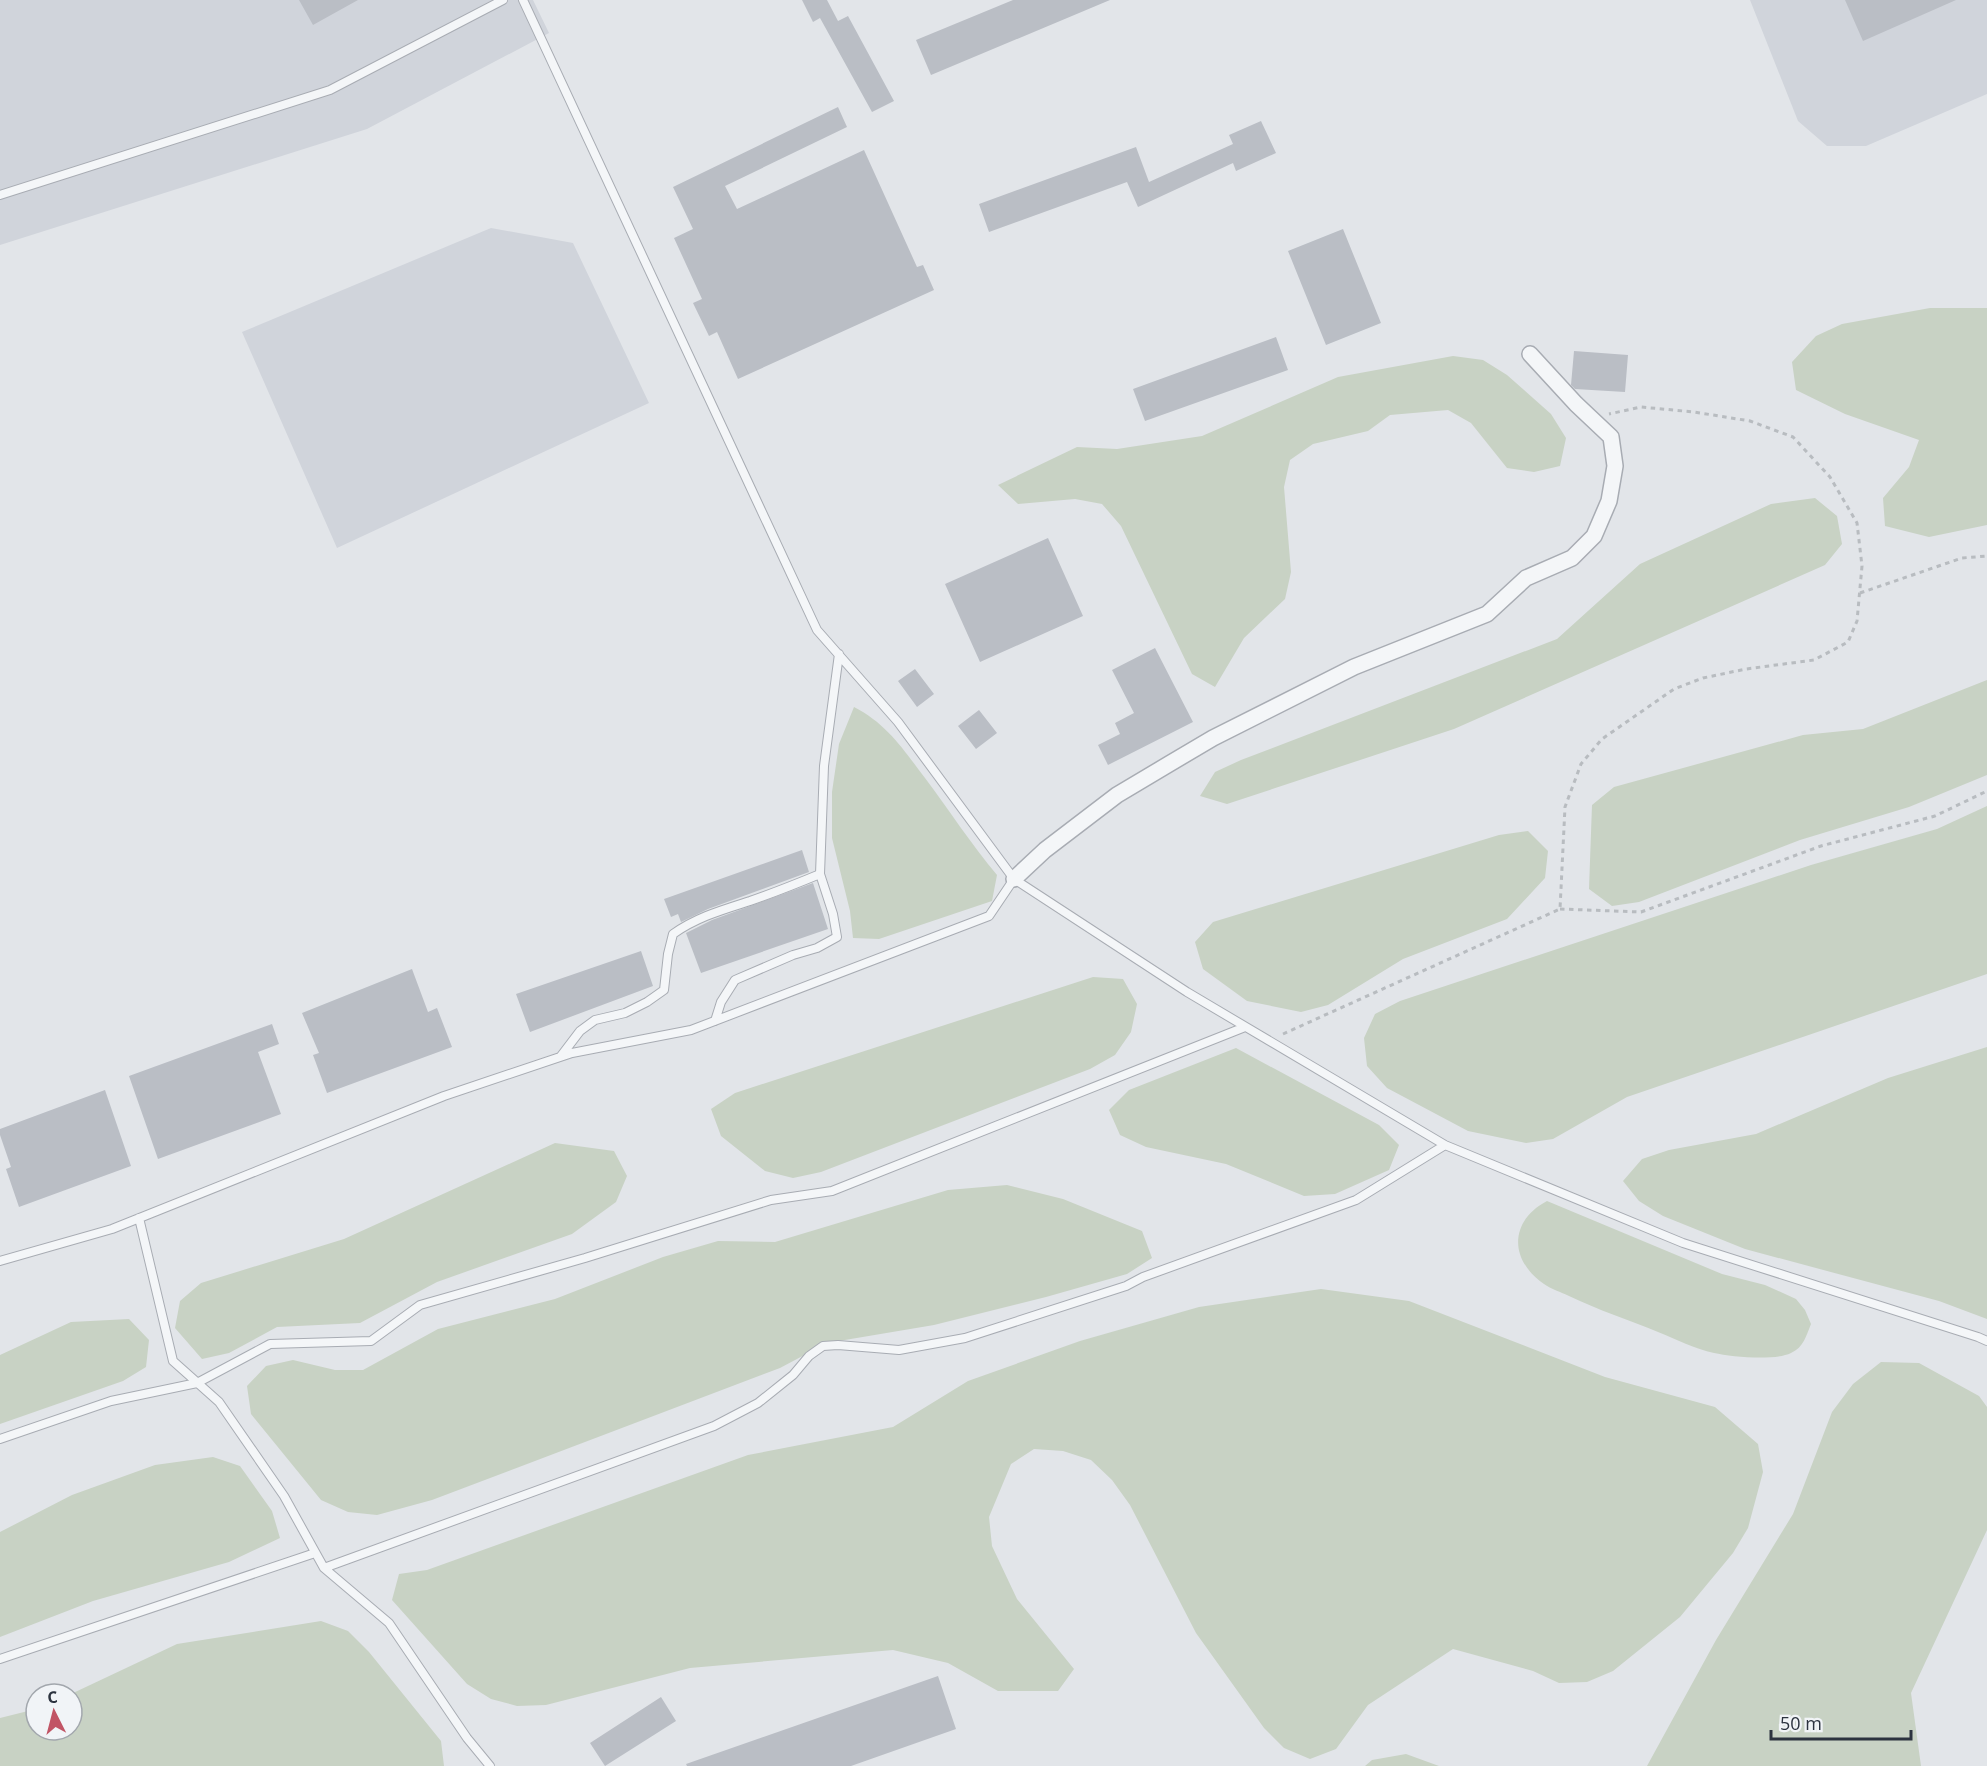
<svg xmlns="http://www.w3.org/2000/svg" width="1987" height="1766" viewBox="0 0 1987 1766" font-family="'Open Sans',sans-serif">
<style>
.built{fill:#d0d4db}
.green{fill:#c8d2c4}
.building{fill:#babec5}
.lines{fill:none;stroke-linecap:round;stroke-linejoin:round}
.lane-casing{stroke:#a8acb3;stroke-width:10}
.street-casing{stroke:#a8acb3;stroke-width:18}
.path{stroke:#b8bcc0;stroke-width:3;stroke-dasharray:4.5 4.5;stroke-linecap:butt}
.lane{stroke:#f4f6f8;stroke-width:8}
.street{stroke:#f4f6f8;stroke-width:15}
</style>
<rect width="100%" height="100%" fill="#e2e5e9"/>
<path class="built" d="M0,0H533L549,33L367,129L0,245Z
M1750,0H1987V94L1866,146H1827L1798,121Z
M491,228L573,243L649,403L337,548L242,332Z"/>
<path class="green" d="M1930,308H1987V525L1929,537L1885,526L1883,498L1909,467L1919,440L1845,414L1796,390L1792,362L1816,336L1842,324Z
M1453,356L1483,360L1507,375L1551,414L1566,438L1560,466L1534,472L1507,468L1471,423L1448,410L1390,415L1368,431L1313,444L1290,460L1284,487L1291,572L1285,599L1244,638L1215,687L1192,674L1121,526L1102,504L1075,499L1018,504L998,485L1077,447L1117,449L1202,436L1338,377Z
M1815,498L1837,516L1842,544L1825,565L1454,729L1227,804L1200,796L1215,772L1241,760L1557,639L1640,564L1771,504Z
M1987,680V775L1909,807L1800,840L1639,902L1612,906L1589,889L1592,805L1614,787L1803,735L1863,729Z
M854,707C887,724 903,749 925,778C949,810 971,844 997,875L992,901L879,939L853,938L850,911L832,838V792L839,744Z
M1987,806V974L1627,1097L1553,1139L1526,1143L1468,1131L1387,1088L1367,1066L1364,1038L1375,1014L1400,1001L1811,865L1937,829Z
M1528,831L1548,851L1545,878L1507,919L1403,959L1328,1005L1301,1012L1247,1001L1203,969L1195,942L1213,922L1499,835Z
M1093,977L1123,979L1137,1004L1131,1032L1115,1055L1090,1069L821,1172L793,1178L765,1171L721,1136L711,1109L735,1093Z
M1987,1047V1319L1939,1301L1745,1249L1663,1216L1639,1201L1623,1181L1642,1159L1669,1150L1756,1134L1888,1078Z
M1236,1048L1379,1125L1399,1145L1389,1170L1335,1194L1304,1196L1226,1164L1146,1147L1120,1135L1109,1110L1129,1090Z
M555,1143L614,1151L627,1176L616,1202L572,1234L437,1282L360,1323L277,1327L229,1353L202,1359L175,1328L180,1301L201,1283L344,1239Z
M1007,1185L1063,1199L1142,1231L1152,1258L1127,1274L1046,1297L934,1325L827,1343L780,1368L432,1500L377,1515L348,1512L321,1500L251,1414L247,1386L266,1366L293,1360L335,1370H363L438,1329L555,1299L663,1257L718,1241L775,1242L948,1190Z
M1547,1201L1722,1274L1765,1285L1796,1299L1805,1310L1811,1324C1806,1336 1804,1347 1791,1353C1775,1361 1732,1357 1714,1353C1695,1349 1676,1339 1658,1332C1629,1320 1598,1310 1569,1296C1561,1292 1551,1289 1544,1284C1509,1260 1509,1221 1547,1201Z
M1321,1289L1409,1301L1605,1377L1715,1407L1758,1444L1763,1472L1748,1528L1733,1553L1680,1617L1613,1671L1587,1682L1559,1683L1533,1671L1453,1649L1368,1705L1336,1749L1310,1759L1284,1748L1264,1728L1196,1633L1130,1505L1112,1480L1091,1460L1063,1451L1034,1449L1011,1464L989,1517L992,1546L1017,1599L1074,1669L1058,1691H998L948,1663L893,1650L690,1668L546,1705L517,1706L491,1699L467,1684L392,1600L399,1574L427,1570L748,1455L893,1427L968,1381L1080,1341L1199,1307Z
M129,1319L149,1340L146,1367L123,1381L0,1424V1355L71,1322Z
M1881,1362L1919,1363L1979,1396L1987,1407V1530L1911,1693L1921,1766H1647L1716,1640L1793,1514L1832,1412L1853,1384Z
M213,1457L240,1466L272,1511L280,1538L229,1562L93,1601L0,1637V1532L72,1495L155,1465Z
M321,1621L348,1631L369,1652L441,1741L444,1766H0V1718L36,1709V1730H72L71,1694L177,1644Z
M1406,1754L1439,1766H1365L1372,1760Z"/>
<path class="building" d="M299,0H358L313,25Z
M802,0H827L838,21L848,16L894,101L872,112L820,18L813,22Z
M1013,0H1110L931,75L916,40Z
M1845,0H1956L1863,41Z
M838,107L847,127L725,186L737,209L864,150L917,267L923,265L934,290L738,379L717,332L709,336L693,303L702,299L674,238L693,229L673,187Z
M1261,121L1276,153L1236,171L1233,163L1138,207L1127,182L989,232L979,204L1136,147L1149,182L1233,144L1229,135Z
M1343,229L1381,323L1326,345L1288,251Z
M1276,337L1288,370L1145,421L1133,389Z
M1574,351L1628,355L1625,392L1575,389L1571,385Z
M1048,538L1083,616L980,662L945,584Z
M1155,648L1193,722L1108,765L1098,745L1120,734L1115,723L1134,713L1112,670Z
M915,669L934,694L917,707L898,681Z
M979,710L997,733L976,749L958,726Z
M802,850L809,872L708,909L681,922L678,914L671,917L664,899Z
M813,883L828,929L701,973L686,933L712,920Z
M641,951L653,986L530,1032L516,994Z
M412,969L428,1012L437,1008L452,1047L327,1093L313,1055L319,1053L302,1013Z
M272,1024L279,1044L258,1052L281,1114L158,1159L129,1076Z
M105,1090L131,1166L19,1207L6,1169L11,1167L0,1135V1129Z
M938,1676L956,1729L851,1766H687L686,1764Z
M661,1697L676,1721L605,1766L590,1743Z"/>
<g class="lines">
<defs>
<path id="lane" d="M523,0L817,630L898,722L1014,879L1187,992L1445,1145L1683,1243L1978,1337L1987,1341
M0,195L330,90L503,0
M715,1021L721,1002L735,980L793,955L817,948L837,937L833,914L820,874
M561,1056L580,1031L595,1020L625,1013L647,1002L664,990L668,954L673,934C697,917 722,910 750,901C773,893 796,884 820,874L824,766L839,654
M139,1218L173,1361L219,1402L284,1496L324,1568L389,1623L467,1738L490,1766
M0,1261L112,1229L444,1096L572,1053L691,1030L989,916L1014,879
M0,1439L111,1401L197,1383L270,1344L371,1341L420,1305L585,1258L771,1200L832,1191L1245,1027
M324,1568L714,1426L758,1403L793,1375L809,1356L823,1346L838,1345L899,1350L965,1338L1126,1286L1143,1277L1356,1200L1445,1145
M0,1659L315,1553"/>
<path id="street" d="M1014,879L1045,850L1117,795L1169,764L1213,738L1354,667L1487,614L1526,578L1572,558L1594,536L1609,501L1615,466L1611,437L1576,404L1530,354"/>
</defs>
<use href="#lane" class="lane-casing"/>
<use href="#street" class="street-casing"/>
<path class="path" d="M1860,593L1962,558L1987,556
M1560,909L1641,912L1821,846L1935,816L1987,791
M1283,1034L1560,909L1565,807L1581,764L1602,739L1674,689L1703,678L1746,669L1814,660L1848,642L1857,621L1862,566L1857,523L1830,477L1793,437L1750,421L1694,412L1641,407L1609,414"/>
<use href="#lane" class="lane"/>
<use href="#street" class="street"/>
</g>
<g transform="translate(54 1712) rotate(354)"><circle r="28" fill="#f1f4f7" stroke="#a2a7ad" stroke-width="1.5"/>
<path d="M0-4.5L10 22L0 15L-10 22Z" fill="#c15465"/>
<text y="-9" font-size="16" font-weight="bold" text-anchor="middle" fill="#2c333f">С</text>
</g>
<path d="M1771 1730v9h140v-9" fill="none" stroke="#2c333f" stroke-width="3"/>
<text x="1780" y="1730" font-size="18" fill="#2c333f" stroke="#f1f4f7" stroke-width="4.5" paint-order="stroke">50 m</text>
</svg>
